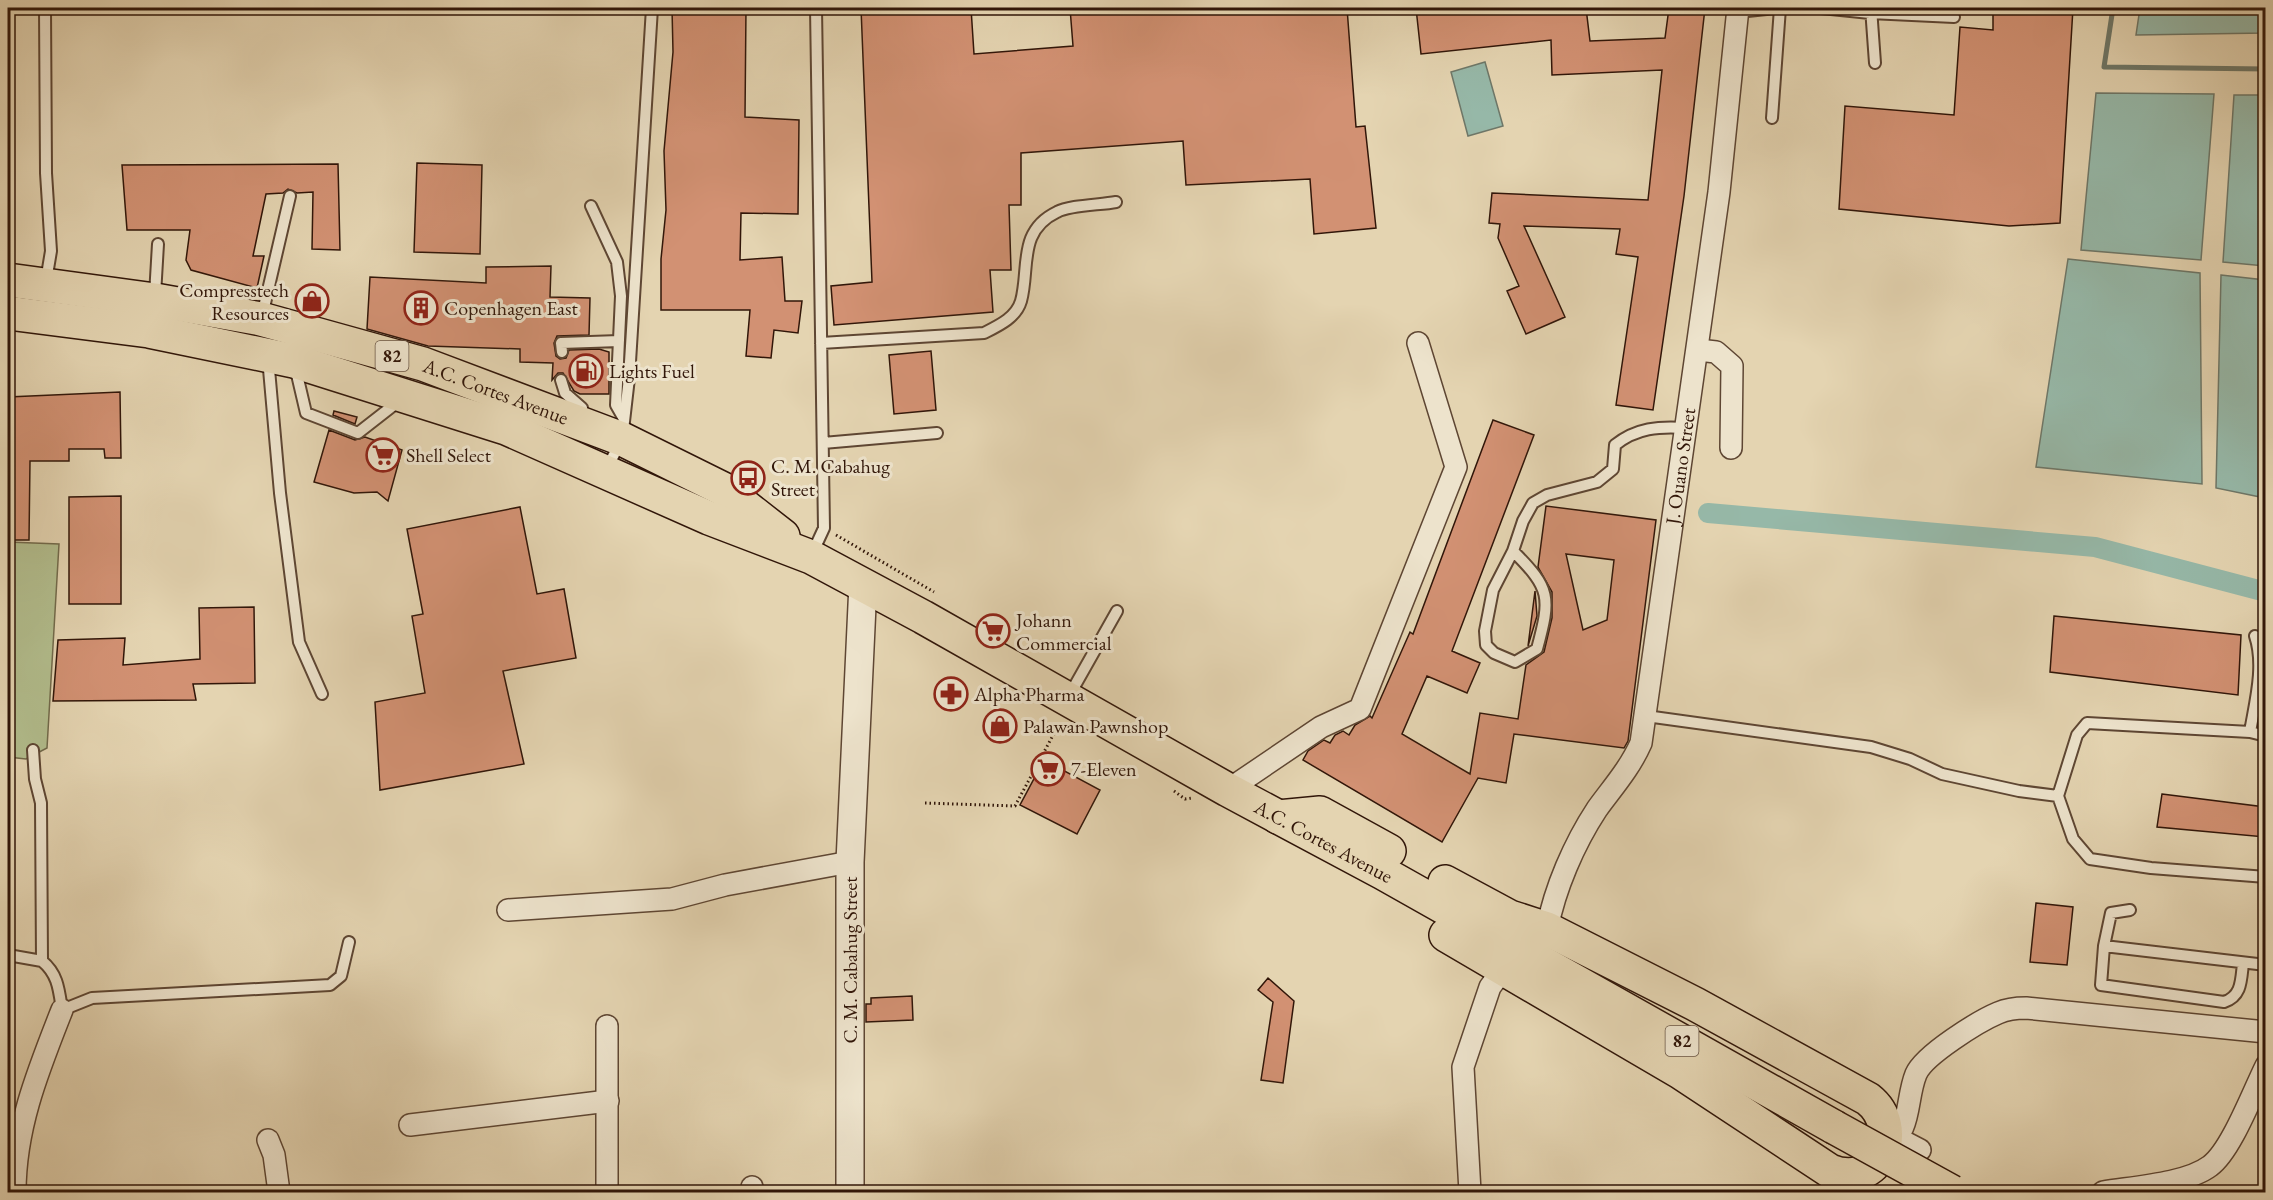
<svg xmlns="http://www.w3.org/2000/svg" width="2273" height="1200" viewBox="0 0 2273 1200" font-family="'EB Garamond',serif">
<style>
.green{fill:#b2bd8d;stroke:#726a4b;stroke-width:1.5}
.water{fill:#96b8a8;stroke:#6e7768;stroke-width:1.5}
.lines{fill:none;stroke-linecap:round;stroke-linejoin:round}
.stream{stroke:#6e7768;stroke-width:5}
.canal{stroke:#96b8a8;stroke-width:20}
.building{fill:#d29173;stroke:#311609;stroke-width:1.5;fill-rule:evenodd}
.service-casing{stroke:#5e4633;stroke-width:14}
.minor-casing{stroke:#5e4633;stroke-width:24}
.tertiary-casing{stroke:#5e4633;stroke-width:30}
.primary-casing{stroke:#311609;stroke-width:36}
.path{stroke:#311609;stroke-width:3;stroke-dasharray:1.5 3;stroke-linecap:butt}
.service{stroke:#ede3cc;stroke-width:10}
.minor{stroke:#ede3cc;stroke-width:21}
.tertiary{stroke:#ede3cc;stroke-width:27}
.primary{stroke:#e4d4b1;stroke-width:33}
.primary-bridge-casing{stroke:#311609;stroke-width:36;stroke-linecap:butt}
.primary-bridge{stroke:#e4d4b1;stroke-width:33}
.labels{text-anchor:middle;stroke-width:6;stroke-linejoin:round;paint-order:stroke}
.shield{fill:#ede3cc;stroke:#695444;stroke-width:1.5}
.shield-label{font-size:18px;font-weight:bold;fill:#311609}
.poi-label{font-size:20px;fill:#311609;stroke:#ede3cc;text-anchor:start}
.street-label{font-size:20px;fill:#311609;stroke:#ede3cc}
</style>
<rect width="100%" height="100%" fill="#e4d4b1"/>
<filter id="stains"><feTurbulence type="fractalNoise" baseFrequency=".00333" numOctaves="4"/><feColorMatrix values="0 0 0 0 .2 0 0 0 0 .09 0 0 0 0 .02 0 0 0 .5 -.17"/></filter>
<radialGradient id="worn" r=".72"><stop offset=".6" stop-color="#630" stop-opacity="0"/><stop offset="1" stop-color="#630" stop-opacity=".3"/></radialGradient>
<path class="green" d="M8,542L59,544L47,748L26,759L8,757Z"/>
<path class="water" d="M2140,8H2265V33L2136,35Z
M1485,62L1503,126L1468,136L1451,72Z
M2096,93L2214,94L2201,260L2081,250Z
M2234,95H2265V266L2223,262Z
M2068,259L2200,273L2202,484L2036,467Z
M2221,275L2265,280V498L2216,488Z"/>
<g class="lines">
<path class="stream" d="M2113,8L2104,67L2266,69"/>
<path class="canal" d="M1708,513L2095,547L2266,592"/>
</g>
<path class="building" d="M672,8H746L745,117L799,120L798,214L741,213L740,260L782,257L785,301H802L798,333L774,330L771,358L746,356L750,310H661V259L666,210L664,151L673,52Z
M861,8H971L974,54L1073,46L1070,8H1347L1356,127L1365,126L1376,228L1314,234L1310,179L1186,185L1183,141L1021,153V205H1009L1011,270H990L993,312L834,325L831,286L872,282Z
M1416,8H1586L1590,41L1665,38L1669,8H1705L1684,196L1653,410L1616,405L1638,257L1616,254L1620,229L1524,226L1565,317L1526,334L1507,291L1519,286L1498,238L1500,224L1489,223L1492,193L1648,200L1662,70L1552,75L1551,40L1421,54Z
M1993,8H2073L2060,223L2009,226L1839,209L1845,106L1954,115L1960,27L1993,30Z
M417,163L482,165L480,254L414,252Z
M338,164L340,250L312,249L313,192L297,193L288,189L283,193L266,194L253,256H264L257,288L191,270L186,260L190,230H127L122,165Z
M551,266L550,297L590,298L589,335L557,336L554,343L556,356L560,359L566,358L569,350L599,349L609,352V394H580L574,391L563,373H558L552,380L553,363L520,362V349L428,346L367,329L370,277L486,283V267Z
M931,351L936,410L894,414L889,355Z
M120,392L121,458H105L104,449H69V461H30L29,540H8V397Z
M334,411L357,417L355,424L333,415Z
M1493,420L1534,435L1452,651L1480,663L1467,693L1427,676L1402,734L1470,774L1480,713L1518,719L1526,665L1544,652L1552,618V592L1538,567L1546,506L1656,520L1628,741L1624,748L1514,734L1506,783L1478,778L1442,842L1303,760L1308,751L1324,740L1330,743L1335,735L1343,731L1349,735L1355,725L1370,716L1372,718L1410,632L1413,634ZM1566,554L1614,560L1607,620L1583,630Z
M329,430L355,440L365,437L402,450L388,501L377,492L354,493L314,482Z
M121,496V604H69V497Z
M520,507L537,594L564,589L576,658L503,671L524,764L380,790L375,702L425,693L412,616L423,614L407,529Z
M1535,591L1537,616L1528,646Z
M254,607L255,683L193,684L196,700L53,701L58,640L125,638L123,665L200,659L199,608Z
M2054,616L2241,635L2238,695L2050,672Z
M1044,760L1100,790L1077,834L1020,805Z
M2162,794L2265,807V837L2157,827Z
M2036,903L2073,907L2067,965L2030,962Z
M1268,978L1294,1001L1283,1083L1261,1080L1273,1002L1258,990Z
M912,996L913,1020L866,1022V1004H871V998Z"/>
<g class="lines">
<defs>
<path id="service" d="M45,8L46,173L51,251L46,281
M1821,8L1870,13L1954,17
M1871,8L1875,63
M1738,12L1776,8
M1772,118L1780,8
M591,206L617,262L621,296L616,405L624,419
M155,295L158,244
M262,316L290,196
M821,343L984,333C998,326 1016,318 1021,301C1030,269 1017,231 1057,212C1070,205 1100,205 1116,202
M562,352L561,343L619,341
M268,358L280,493L299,642L322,694
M295,366L306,413L358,433L399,401
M561,380L565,393L582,408L579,416
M823,443L937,433
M606,470L622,439L629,378L652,8
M1513,551C1551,589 1551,597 1537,649L1515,662L1494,653L1486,645L1485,631L1493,590L1513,551L1523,521L1533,503L1547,495L1597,482L1613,469L1615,445C1636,428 1659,426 1686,428
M812,554L824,528L816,8
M1069,696L1117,611
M1646,716L1871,747L1910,759L1942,774L2019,791L2058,796L2073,839L2090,859L2151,868L2266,877
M2250,732C2255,702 2265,666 2255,636
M33,750L35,779L41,803L42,961C58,974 59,990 62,1010L92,998L330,985L341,976L349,942
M2058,796L2077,735L2087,723L2250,732L2266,736
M2130,910L2111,913L2104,946L2266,965
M2104,946L2101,985L2224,1002C2242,996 2241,980 2243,963
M8,955L42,961"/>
<g id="minor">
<path d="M1698,350L1716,352L1732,366L1731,448"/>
<path d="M1228,790L1321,727L1360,709L1456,467L1418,343"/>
<path d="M508,910L672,899L725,885L850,862"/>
<path id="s1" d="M1547,929C1555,888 1574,844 1597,809C1613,787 1630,768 1641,743L1719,192L1738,8"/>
<path d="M607,1026V1192"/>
<path d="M410,1125L608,1101"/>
<path d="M1897,1138L1920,1150"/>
<path d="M268,1140L274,1155L279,1192"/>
<path d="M1884,1148C1913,1131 1905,1101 1916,1074C1924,1055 1979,1021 1998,1013C2007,1009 2016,1008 2026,1008L2266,1032"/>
<path d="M752,1187L753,1192"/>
<path d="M15,1192C15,1127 38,1071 62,1010"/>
<path d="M1470,1192L1463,1067L1490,987L1504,968"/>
<path d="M2103,1192C2133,1187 2186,1184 2210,1166C2231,1151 2253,1092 2266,1066"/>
</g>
<path id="tertiary" d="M850,1192V862L863,584"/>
<g id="primary">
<path id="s2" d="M8,280L155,300L261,319L423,364L622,439L723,489L783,536"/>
<path id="s3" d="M8,313L149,331L294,361L506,428L709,518L811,557L923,617L1228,790L1383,873L1834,1127"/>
<path d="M1278,817L1320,813L1389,851"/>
<path d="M1445,882L1510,917L1547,929L1695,1004L1868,1099C1905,1128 1879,1191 1830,1171L1680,1072L1446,935"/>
</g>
</defs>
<use href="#service" class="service-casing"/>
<use href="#minor" class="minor-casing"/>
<use href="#tertiary" class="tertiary-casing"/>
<use href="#primary" class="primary-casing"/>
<path class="path" d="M836,535L934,592
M1174,791L1185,799L1192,798
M925,803L1015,806L1058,726"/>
<use href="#service" class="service"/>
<use href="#minor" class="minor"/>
<use href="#tertiary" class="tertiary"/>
<use href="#primary" class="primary"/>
<defs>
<path id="primary-bridge" d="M1834,1127L1952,1192"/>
</defs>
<use href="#primary-bridge" class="primary-bridge-casing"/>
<use href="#primary-bridge" class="primary-bridge"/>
</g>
<defs>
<symbol id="shop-ring" viewBox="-11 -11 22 22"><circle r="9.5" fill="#ede3cc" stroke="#8f2418" stroke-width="1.5"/><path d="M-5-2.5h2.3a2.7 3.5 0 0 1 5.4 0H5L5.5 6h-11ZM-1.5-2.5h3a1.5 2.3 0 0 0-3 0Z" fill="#8f2418"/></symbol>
<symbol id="building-ring" viewBox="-11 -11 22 22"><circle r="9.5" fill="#ede3cc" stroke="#8f2418" stroke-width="1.5"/><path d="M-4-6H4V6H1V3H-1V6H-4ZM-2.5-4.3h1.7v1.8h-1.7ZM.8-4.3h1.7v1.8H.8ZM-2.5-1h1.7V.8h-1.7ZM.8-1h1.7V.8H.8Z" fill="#8f2418"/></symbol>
<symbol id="fuel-ring" viewBox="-11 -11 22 22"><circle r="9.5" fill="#ede3cc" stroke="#8f2418" stroke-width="1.5"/><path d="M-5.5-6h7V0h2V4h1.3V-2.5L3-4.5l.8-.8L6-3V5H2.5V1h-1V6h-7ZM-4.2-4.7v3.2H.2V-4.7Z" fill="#8f2418"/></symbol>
<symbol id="supermarket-ring" viewBox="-11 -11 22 22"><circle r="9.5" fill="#ede3cc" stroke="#8f2418" stroke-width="1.5"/><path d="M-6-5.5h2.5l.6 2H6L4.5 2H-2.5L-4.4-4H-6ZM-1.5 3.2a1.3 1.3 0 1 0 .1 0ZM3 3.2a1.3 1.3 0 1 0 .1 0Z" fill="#8f2418"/></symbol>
<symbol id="bus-ring" viewBox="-11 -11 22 22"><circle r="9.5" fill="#ede3cc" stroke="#8f2418" stroke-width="1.5"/><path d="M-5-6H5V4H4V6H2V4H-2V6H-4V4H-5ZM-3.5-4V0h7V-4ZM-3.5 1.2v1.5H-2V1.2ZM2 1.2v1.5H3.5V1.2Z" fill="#8f2418"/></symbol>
<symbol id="pharmacy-ring" viewBox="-11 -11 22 22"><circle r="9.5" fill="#ede3cc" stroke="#8f2418" stroke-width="1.5"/><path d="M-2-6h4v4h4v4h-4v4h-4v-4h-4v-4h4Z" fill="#8f2418"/></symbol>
</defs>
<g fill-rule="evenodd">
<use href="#shop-ring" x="293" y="282" width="38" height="38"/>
<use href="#building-ring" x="402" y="289" width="38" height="38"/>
<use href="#fuel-ring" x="567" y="352" width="38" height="38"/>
<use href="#supermarket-ring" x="364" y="436" width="38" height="38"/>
<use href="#bus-ring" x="729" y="459" width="38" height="38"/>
<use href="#supermarket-ring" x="974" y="612" width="38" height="38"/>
<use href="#pharmacy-ring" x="932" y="675" width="38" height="38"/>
<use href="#shop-ring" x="981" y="707" width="38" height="38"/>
<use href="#supermarket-ring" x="1029" y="750" width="38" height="38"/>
</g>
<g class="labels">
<g class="shield">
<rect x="375.5" y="341" width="33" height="30" rx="4.5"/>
<rect x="1665.5" y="1026" width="33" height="30" rx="4.5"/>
</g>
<g class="shield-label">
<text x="392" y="362">82</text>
<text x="1682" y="1047">82</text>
</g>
<g class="poi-label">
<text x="289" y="297" text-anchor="end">Compresstech<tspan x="289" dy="23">Resources</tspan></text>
<text x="444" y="315">Copenhagen East</text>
<text x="609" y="378">Lights Fuel</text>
<text x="406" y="462">Shell Select</text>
<text x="771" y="473">C. M. Cabahug<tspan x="771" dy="23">Street</tspan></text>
<text x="1016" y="627">Johann<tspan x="1016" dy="23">Commercial</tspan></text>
<text x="974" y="701">Alpha Pharma</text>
<text x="1023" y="733">Palawan Pawnshop</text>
<text x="1071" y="776">7-Eleven</text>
</g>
<g class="street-label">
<text dy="7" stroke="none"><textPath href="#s2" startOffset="502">A.C. Cortes Avenue</textPath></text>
<text dy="7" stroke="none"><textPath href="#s1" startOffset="490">J. Ouano Street</textPath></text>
<text dy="7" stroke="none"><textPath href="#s3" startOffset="1430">A.C. Cortes Avenue</textPath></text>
<text transform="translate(850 960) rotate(-90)" y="7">C. M. Cabahug Street</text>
</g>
</g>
<rect width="2273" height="1200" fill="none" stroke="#e4d4b1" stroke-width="30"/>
<rect x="9" y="9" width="2255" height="1182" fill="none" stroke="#311609" stroke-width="3"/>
<rect x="15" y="15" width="2243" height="1170" fill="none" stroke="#311609" stroke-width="1.5"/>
<rect width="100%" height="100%" filter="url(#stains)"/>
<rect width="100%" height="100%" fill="url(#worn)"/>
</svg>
